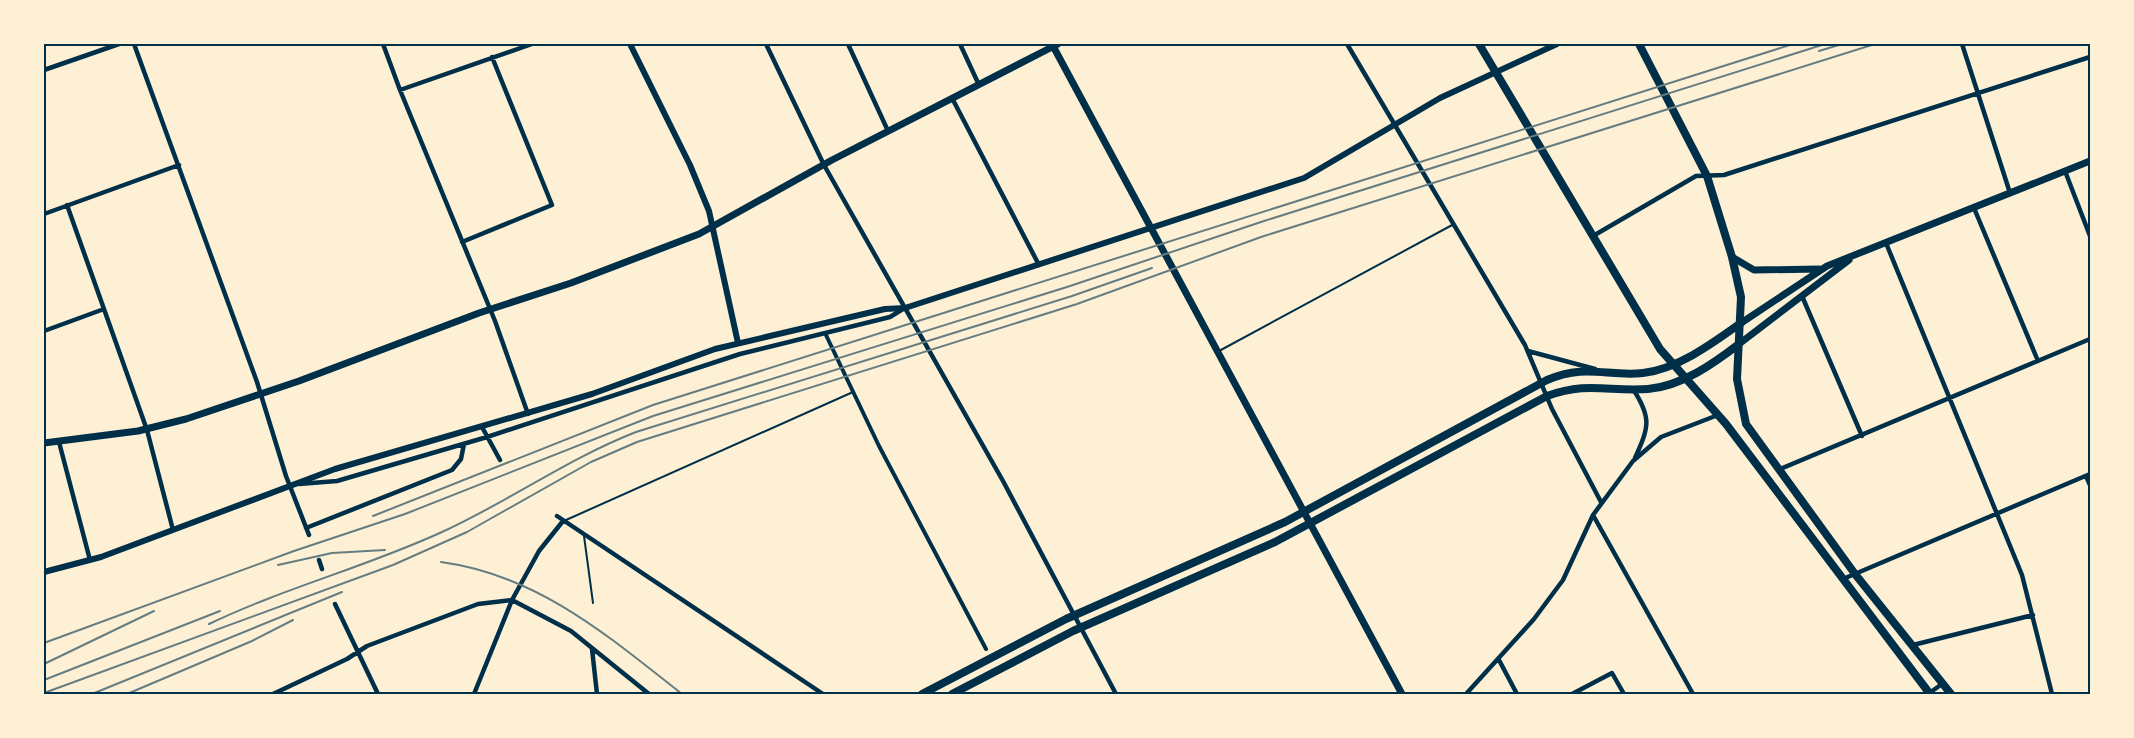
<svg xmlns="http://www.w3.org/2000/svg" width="2134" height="738" viewBox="0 0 2134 738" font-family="'Noto Sans',sans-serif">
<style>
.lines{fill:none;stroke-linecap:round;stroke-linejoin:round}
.service{stroke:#003049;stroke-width:2}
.pedestrian{stroke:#003049;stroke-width:4}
.minor{stroke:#003049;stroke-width:4.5}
.tertiary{stroke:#003049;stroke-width:6}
.secondary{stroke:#003049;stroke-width:7}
.primary{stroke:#003049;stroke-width:8}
.rail{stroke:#657d81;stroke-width:2}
.neatline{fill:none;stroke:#003049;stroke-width:2}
</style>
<rect width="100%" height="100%" fill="#fdf0d5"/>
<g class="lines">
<path class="service" d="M1219,351L1454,224
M566,520L853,392
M584,536L593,603"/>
<path class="pedestrian" d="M825,333L879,446L986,649"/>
<path class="minor" d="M134,44L257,382L286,476L309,535
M383,44L400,90L495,321L528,414
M766,44L824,165L1003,481L1116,694
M848,44L888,131
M960,44L979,85
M1347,44L1525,345L1552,409L1601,502
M1962,44L2010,193
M44,70L119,44
M400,90L532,44
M952,98L1039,265
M2065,171L2090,236
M67,205L147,430L173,530
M1974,208L2038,361
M44,214L179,165
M1593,236L1696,176L1724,175L2090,57
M462,242L552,205L492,57
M1886,243L2022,575L2052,694
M1802,296L1862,436
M44,331L104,309
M1528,351L1595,369
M1633,389C1652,418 1649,427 1635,458
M482,427L500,460
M59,442L90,560
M1778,470L2090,339
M2086,476L2090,485
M299,484L337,481L487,437L740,354L890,317L903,309
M1593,515L1693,694
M557,516L823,694
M306,528L452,470L461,459L464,444
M319,560L322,569
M1843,579L2090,474
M335,604L378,694
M1913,645L2033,615
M592,649L597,694
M1499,660L1517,694
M273,694L347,659L367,646L478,604L512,600L571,631L649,694
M474,694L512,600L539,551L563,521
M1466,694L1534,619L1563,580L1593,515L1633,461L1661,437L1718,415
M1572,694L1612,673L1624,694
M1928,694L1942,684"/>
<path class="tertiary" d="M630,44L690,165L709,211L738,343
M44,572L101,557L335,469L592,394L715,349L885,309L905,308L1304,178L1440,98L1557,44"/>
<path class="secondary" d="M1053,46L1402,694
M1732,257L1754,270L1819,269
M1741,323L1827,266L2090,161
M1739,344L1849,260
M44,443L138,431L186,419L299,381L479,313L571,283L699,234L832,160L1058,44"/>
<path class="primary" d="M1479,44L1660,349L1726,424L1930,694
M1639,44L1707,176L1732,257L1741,297L1737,379L1746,424L1855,574L1951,694
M922,694L1066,619L1285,522L1547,380C1586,363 1607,377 1643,373C1678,369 1713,343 1741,323
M952,694L1073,631L1275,542L1547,396C1588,381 1609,392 1648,389C1682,386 1713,364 1739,344"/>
<path class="rail" d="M1819,51L1842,44
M373,516L653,405L1793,44
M441,562C538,575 608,636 682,694
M278,565L332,553L385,550
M209,624C284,588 366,567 442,532C508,502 567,459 636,432L1072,296L1152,268
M44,643L294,551L405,514L653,416L1067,287L1261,222L1825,44
M44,664L154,611
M44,680L220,611
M44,693L393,565L467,532L591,462L637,442L1077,304L1261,237L1875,44
M92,694L342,592
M127,694L252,641L293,620"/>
</g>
<rect width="2134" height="738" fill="none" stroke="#fdf0d5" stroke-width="90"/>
<rect x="45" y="45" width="2044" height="648" class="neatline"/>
</svg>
